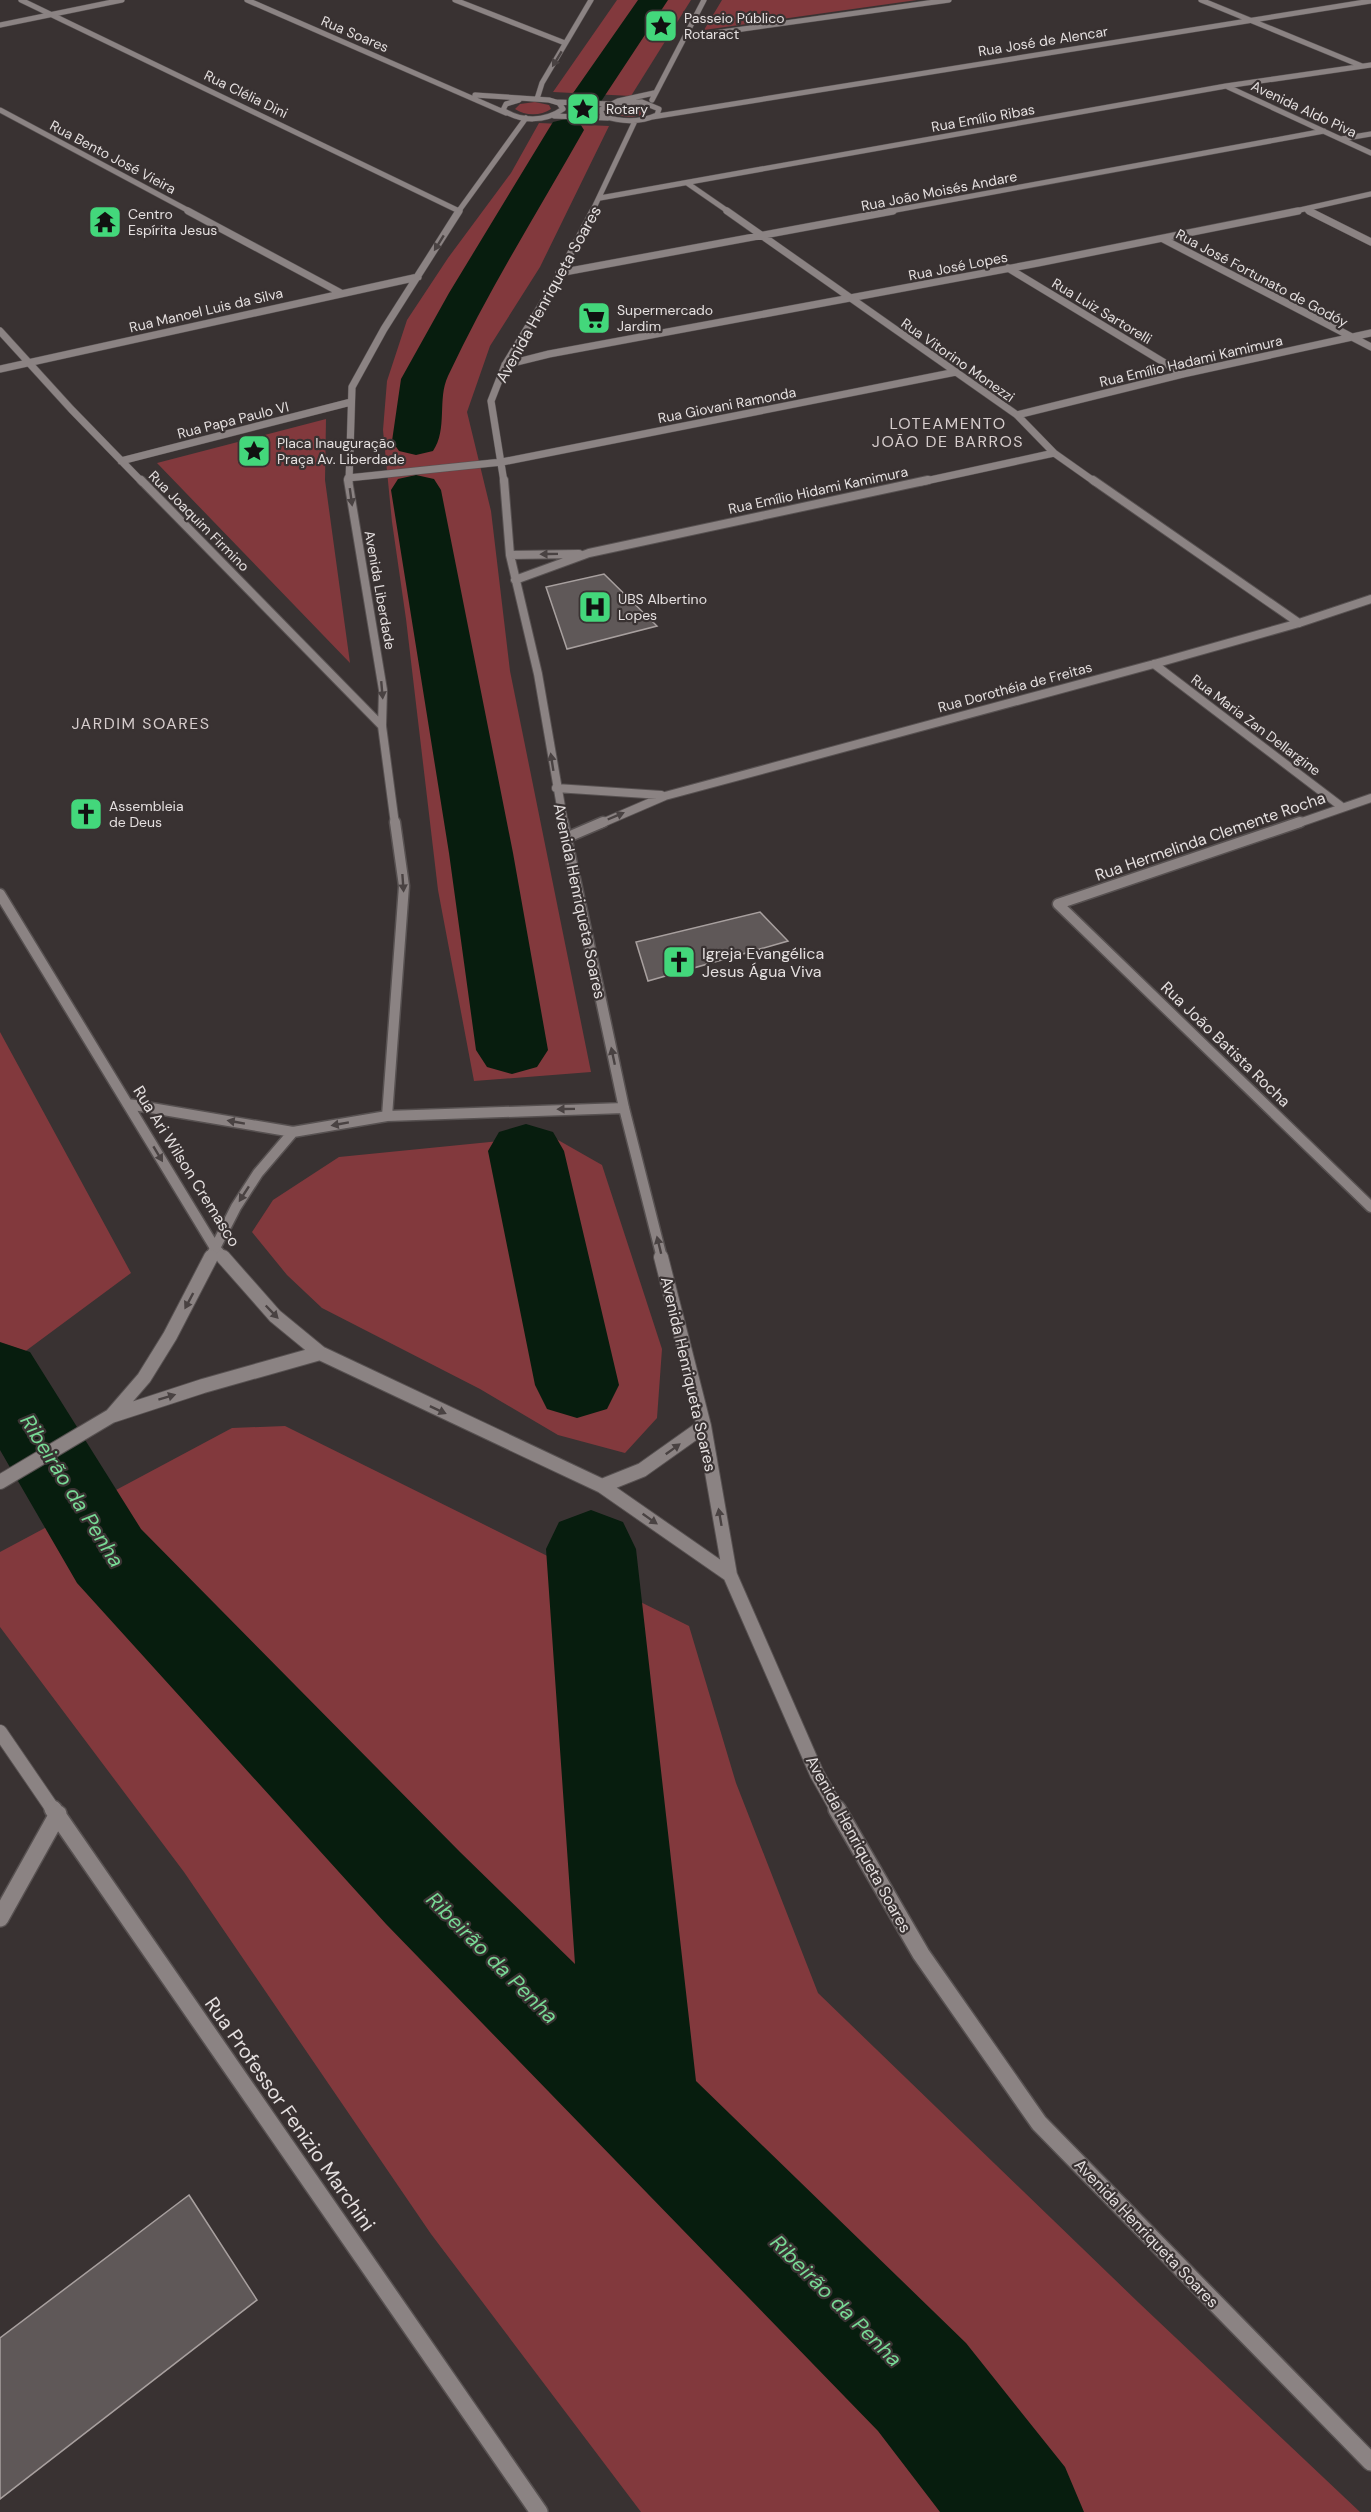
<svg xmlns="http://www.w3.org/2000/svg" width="1371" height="2512" viewBox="0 0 1371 2512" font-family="'DM Sans',sans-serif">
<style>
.green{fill:#82393d}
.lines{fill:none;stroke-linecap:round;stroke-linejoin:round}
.river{fill:#071d0e;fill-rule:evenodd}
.building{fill:#5f5858;stroke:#a8a09f;stroke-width:1.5}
.minor-far5-casing{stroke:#575151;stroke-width:6}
.minor-far4-casing{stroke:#575151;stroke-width:8}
.minor-far3-casing{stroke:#575151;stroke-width:10}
.minor-far2-casing{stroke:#575151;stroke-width:13}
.minor-far1-casing{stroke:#575151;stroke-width:16}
.minor-casing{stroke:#575151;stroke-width:20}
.minor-far5{stroke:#8b8383;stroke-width:5}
.minor-far4{stroke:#8b8383;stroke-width:7}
.minor-far3{stroke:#8b8383;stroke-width:8}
.minor-far2{stroke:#8b8383;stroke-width:10}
.minor-far1{stroke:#8b8383;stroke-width:14}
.minor{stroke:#8b8383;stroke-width:17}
.oneway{fill:#494242}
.labels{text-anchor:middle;stroke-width:4.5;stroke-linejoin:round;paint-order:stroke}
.far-poi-label{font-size:14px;fill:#e4dfdf;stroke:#393232;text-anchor:start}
.far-street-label{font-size:14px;fill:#e4dfdf;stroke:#393232}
.street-label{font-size:16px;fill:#e4dfdf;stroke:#393232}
.far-quarter-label{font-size:16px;letter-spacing:1.5px;fill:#d6cdcd;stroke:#393232}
.poi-label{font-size:16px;fill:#e4dfdf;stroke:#393232;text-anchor:start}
.near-street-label{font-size:20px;fill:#e4dfdf;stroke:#393232}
.near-water-label{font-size:21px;font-style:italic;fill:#78d995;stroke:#393232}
</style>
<rect width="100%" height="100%" fill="#393232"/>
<path class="green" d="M617,0H691L631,96L553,92Z
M722,0H917L704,30Z
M535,102L549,105L551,109C541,116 525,116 515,109L520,104Z
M632,105L646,108L648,111C638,119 622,118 612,112L617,107Z
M539,123L609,126L540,267L490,346L467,412L491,511L510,671L591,1072L474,1081L438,890L406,619L392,522L383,430L387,381L407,320L448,258L511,173Z
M326,419L325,480L350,663L157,463Z
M0,1032L131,1273L0,1370Z
M551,1136L602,1165L662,1349L657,1418L625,1453L558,1435L480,1389L322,1308L287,1275L252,1232L273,1200L339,1157Z
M285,1426L689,1626L736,1783L818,1993L1139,2303L1360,2512H641L431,2234L184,1872L0,1627V1552L232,1428Z"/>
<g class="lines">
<path class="river" d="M638,0H668L600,103L588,106L576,103L571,96Z
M566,119L579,122L584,130C538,211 488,291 448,376C437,399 448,429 433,451L416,455L399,451L392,441L401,379L449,293L548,130L553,122Z
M416,475L434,479L441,490L513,853L548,1050L537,1067L512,1074L487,1067L476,1050L449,853L391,490L398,479Z
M526,1124L553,1132L564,1151L619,1385L607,1409L577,1418L547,1409L535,1385L488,1151L499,1132Z
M0,1342L30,1352L141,1529L460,1852L575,1964L546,1549L559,1522L591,1510L623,1522L636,1549L696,2081L966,2343L1065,2467L1084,2512H940L878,2431L386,1924L77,1583L0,1450Z"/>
</g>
<path class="building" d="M604,574L657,626L567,649L546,587Z
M760,912L788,941L648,981L636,942Z
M189,2195L257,2300L0,2499V2338Z"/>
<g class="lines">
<defs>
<path id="minor-far5" d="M21,0L459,211
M247,0L506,113
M455,0L565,43
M1201,0L1362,66
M0,25L122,0
M686,37L949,0
M1228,87L1371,153
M475,95L549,100L559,103L563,109C545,122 521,122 503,110L506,104L519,100
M537,99L542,83L591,0
M652,100L704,0
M556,102L610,104
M615,103L642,102L659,109L657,115C639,123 621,122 603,116L600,110L618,101L654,93
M0,110L191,212
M554,116L608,118
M652,117L1371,1
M1341,139L1371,134
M687,183L729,212
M600,198L1226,86L1371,65
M1307,210L1312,212
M458,212L526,118
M592,212L635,121
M885,212L1324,131
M1291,212L1371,194"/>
<path id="minor-far4" d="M188,211L341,293
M727,211L1017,415L1054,453L1095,482
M1309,211L1371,242
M1163,239L1371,347
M1008,268L1183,374
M559,273L893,211
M0,331L71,409L142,482
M505,365L549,354L1038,263L1298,211
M0,369L418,277
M1017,415L1183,374L1371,333
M121,461L351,402
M348,478L502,462L956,372
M349,482L352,387L384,329L459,211
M504,482L491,401L505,365L556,281L593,211
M921,482L1054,453"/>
<path id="minor-far3" d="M141,480L382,726
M348,480L383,690L382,726L395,824
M504,480L510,555L538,674L564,824
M1093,480L1299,623
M510,555L579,554
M515,580L589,553L928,480
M1154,664L1342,807
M556,788L661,795
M600,824L665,796L1154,664L1299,623L1371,599
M1296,824L1371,798"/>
<path id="minor-far2" d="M563,822L624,1108L662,1258
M1300,822L1058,904L1371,1207
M568,837L603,822
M0,894L215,1248L224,1258
M128,1104L293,1132L387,1116L624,1108
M387,1116L404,886L395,822
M210,1258L236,1207L258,1173L293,1132"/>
<path id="minor-far1" d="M223,1257L275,1316L320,1353L602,1486L730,1575
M661,1257L704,1426L730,1575L817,1774L838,1811
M112,1415L144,1378L170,1336L211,1257
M0,1482L111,1416L203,1386L320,1353
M602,1486L642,1470L704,1426
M0,1732L54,1811"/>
<path id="minor" d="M53,1809L539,2512
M837,1809L921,1954L1039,2123L1371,2462
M0,1918L58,1814"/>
</defs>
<use href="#minor-far5" class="minor-far5-casing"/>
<use href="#minor-far4" class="minor-far4-casing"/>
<use href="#minor-far3" class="minor-far3-casing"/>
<use href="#minor-far2" class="minor-far2-casing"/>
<use href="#minor-far1" class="minor-far1-casing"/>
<use href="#minor" class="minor-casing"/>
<use href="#minor-far5" class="minor-far5"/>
<use href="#minor-far4" class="minor-far4"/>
<use href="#minor-far3" class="minor-far3"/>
<use href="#minor-far2" class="minor-far2"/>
<use href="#minor-far1" class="minor-far1"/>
<use href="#minor" class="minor"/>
</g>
<defs><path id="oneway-solid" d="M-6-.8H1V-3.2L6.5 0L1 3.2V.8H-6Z" transform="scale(1.5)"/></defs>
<g class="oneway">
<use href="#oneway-solid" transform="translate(557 59) rotate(121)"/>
<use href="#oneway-solid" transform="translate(439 243) rotate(122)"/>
<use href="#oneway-solid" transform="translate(351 497) rotate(82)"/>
<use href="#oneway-solid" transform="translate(549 554) rotate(179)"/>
<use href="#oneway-solid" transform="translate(382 690) rotate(85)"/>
<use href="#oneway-solid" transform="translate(552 762) rotate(-99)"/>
<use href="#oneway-solid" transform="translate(616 816) rotate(-23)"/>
<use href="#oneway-solid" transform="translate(403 883) rotate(86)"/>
<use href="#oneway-solid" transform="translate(613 1056) rotate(-102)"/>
<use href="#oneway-solid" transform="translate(566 1109) rotate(179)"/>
<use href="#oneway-solid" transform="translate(236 1122) rotate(-170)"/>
<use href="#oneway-solid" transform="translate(340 1124) rotate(170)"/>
<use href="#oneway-solid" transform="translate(158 1154) rotate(59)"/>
<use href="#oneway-solid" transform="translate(244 1194) rotate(123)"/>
<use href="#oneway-solid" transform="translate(659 1245) rotate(-104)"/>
<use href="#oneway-solid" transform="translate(189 1301) rotate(118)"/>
<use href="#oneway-solid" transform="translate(272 1312) rotate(46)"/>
<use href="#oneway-solid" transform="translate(167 1397) rotate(-17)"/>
<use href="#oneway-solid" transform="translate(438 1410) rotate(25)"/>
<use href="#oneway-solid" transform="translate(673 1449) rotate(-36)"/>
<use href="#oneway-solid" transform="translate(720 1517) rotate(-100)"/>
<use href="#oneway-solid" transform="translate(650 1519) rotate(35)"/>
</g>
<defs>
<symbol id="sight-square" viewBox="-11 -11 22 22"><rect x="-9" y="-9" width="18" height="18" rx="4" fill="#43d77b" stroke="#393232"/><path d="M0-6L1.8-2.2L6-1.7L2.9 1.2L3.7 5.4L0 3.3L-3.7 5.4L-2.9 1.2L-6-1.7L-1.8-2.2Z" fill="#111"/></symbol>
<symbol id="temple-square" viewBox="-11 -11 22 22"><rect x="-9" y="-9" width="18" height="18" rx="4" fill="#43d77b" stroke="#393232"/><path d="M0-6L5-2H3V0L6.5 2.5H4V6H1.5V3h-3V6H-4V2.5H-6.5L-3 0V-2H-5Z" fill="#111"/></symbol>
<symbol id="supermarket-square" viewBox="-11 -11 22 22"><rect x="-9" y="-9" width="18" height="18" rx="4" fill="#43d77b" stroke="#393232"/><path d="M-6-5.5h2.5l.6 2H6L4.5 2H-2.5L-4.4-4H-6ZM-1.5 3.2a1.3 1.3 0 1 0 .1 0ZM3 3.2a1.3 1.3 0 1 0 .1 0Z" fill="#111"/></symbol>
<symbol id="hospital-square" viewBox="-11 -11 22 22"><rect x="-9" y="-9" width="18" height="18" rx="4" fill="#43d77b" stroke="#393232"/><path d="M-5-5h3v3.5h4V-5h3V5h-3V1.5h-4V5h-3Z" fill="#111"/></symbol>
<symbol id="church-square" viewBox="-11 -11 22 22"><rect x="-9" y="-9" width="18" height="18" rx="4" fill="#43d77b" stroke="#393232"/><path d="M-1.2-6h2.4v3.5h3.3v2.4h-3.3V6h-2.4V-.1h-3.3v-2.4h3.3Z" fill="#111"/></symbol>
</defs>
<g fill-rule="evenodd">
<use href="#sight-square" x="642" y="7" width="38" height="38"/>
<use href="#sight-square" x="564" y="90" width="38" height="38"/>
<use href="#temple-square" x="86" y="203" width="38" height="38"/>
<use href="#supermarket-square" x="575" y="299" width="38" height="38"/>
<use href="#sight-square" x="235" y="432" width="38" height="38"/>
<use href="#hospital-square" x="576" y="588" width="38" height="38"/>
<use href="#church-square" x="67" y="795" width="38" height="38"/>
<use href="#church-square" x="660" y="943" width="38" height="38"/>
</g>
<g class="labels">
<g class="far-poi-label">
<text x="684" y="23">Passeio Público<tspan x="684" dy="16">Rotaract</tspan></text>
<text x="606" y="114">Rotary</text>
<text x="128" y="219">Centro<tspan x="128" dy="16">Espírita Jesus</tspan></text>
<text x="617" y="315">Supermercado<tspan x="617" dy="16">Jardim</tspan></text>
<text x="277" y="448">Placa Inauguração<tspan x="277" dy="16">Praça Av. Liberdade</tspan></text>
<text x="618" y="604">UBS Albertino<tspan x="618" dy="16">Lopes</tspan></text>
<text x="109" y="811">Assembleia<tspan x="109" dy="16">de Deus</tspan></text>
</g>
<g class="far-street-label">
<text transform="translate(355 34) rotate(23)" y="5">Rua Soares</text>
<text transform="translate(1043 41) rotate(-9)" y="5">Rua José de Alencar</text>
<text transform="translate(246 94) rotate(26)" y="5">Rua Clélia Dini</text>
<text transform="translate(1304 109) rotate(25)" y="5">Avenida Aldo Piva</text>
<text transform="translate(983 118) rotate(-10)" y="5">Rua Emílio Ribas</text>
<text transform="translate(113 157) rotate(28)" y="5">Rua Bento José Vieira</text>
<text transform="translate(939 191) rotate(-11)" y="5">Rua João Moisés Andare</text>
<text transform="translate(958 266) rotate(-11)" y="5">Rua José Lopes</text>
<text transform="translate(1262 278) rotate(28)" y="5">Rua José Fortunato de Godóy</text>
<text transform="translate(206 310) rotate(-13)" y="5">Rua Manoel Luis da Silva</text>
<text transform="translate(1102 311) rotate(31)" y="5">Rua Luiz Sartorelli</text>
<text transform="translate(958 360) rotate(35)" y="5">Rua Vitorino Monezzi</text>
<text transform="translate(1191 361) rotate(-13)" y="5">Rua Emílio Hadami Kamimura</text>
<text transform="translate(727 405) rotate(-11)" y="5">Rua Giovani Ramonda</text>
<text transform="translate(233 420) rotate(-14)" y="5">Rua Papa Paulo VI</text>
<text transform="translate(818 490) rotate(-12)" y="5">Rua Emílio Hidami Kamimura</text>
<text transform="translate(199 521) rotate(45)" y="5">Rua Joaquim Firmino</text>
<text transform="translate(380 590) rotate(80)" y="5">Avenida Liberdade</text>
<text transform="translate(1015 687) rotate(-15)" y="5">Rua Dorothéia de Freitas</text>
<text transform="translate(1256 725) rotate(37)" y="5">Rua Maria Zan Dellargine</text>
</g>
<g class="street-label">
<text transform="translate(548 294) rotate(-61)" y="6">Avenida Henriqueta Soares</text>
<text transform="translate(1210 836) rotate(-19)" y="6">Rua Hermelinda Clemente Rocha</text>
<text transform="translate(580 901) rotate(78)" y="6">Avenida Henriqueta Soares</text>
<text transform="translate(1226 1044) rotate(44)" y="6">Rua João Batista Rocha</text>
<text transform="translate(187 1166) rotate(58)" y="6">Rua Ari Wilson Cremasco</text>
<text transform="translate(689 1374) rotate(77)" y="6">Avenida Henriqueta Soares</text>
<text transform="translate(859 1844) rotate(61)" y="6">Avenida Henriqueta Soares</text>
<text transform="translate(1147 2233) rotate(46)" y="6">Avenida Henriqueta Soares</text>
</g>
<g class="far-quarter-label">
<text x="948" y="429">LOTEAMENTO<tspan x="948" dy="18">JOÃO DE BARROS</tspan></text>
<text x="141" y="729">JARDIM SOARES</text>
</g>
<g class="poi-label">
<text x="702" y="959">Igreja Evangélica<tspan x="702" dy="18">Jesus Água Viva</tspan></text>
</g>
<g class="near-street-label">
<text transform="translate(290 2114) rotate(55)" y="7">Rua Professor Fenizio Marchini</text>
</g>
<g class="near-water-label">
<text transform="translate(72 1491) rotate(58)" y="7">Ribeirão da Penha</text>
<text transform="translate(492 1958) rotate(45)" y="7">Ribeirão da Penha</text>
<text transform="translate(836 2301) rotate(45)" y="7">Ribeirão da Penha</text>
</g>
</g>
</svg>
